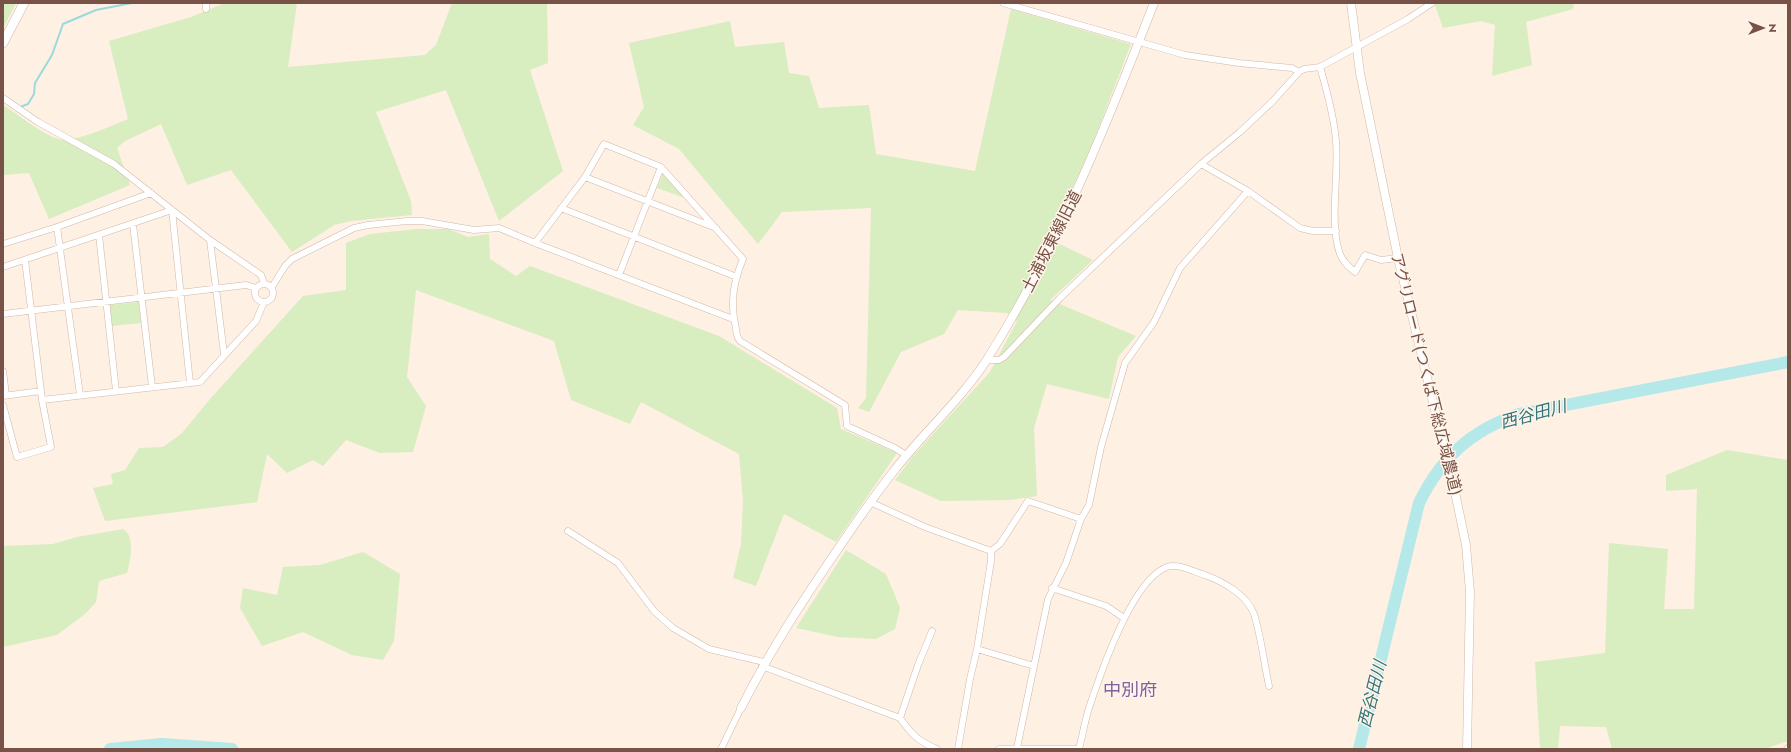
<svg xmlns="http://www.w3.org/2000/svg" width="1791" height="752" viewBox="0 0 1791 752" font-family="Jost,'Noto Sans JP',sans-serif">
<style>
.green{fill:#d8edc0}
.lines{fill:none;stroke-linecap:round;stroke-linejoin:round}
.stream{stroke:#9bdadc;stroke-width:2}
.river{stroke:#b5e8e9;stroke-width:12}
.minor-casing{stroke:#d2b7aa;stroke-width:7}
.tertiary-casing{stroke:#d2b7aa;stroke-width:9}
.secondary-casing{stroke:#d6b6a8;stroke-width:10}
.minor{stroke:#fff;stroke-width:6}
.tertiary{stroke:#fff;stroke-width:8}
.secondary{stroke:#fff;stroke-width:9}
.labels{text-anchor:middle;stroke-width:3;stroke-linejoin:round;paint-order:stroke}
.street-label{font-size:16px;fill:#785246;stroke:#fff4ea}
.water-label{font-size:17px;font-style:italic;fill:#367577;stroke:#fff4ea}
.quarter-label{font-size:18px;fill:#81619c;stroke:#fff4ea}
</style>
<rect width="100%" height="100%" fill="#fef0e2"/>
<path class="green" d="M3,3H16L3,29Z
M225,3H297L288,67L425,55L436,45L452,3H547L548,63L530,70L563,171L499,221L446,90L376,112L411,201L412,215L351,221L334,225L292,252L231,170L187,185L161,124L125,141L117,148L130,185L49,219L29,173L3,175V105C16,113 49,140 64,140C83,139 111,126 128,119L109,41L191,17Z
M1434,3H1574L1573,9L1526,22L1532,65L1492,76L1495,25L1481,21L1443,28Z
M1011,9L1131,44L1092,145L1049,239L1093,260L1050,300L1136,336L1118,357L1109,399L1047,384L1034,428L1037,496L1010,500L941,501L895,480L913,456L990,372L1017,321L1007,313L958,310L944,334L901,352L869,412L858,408L866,398L871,208L782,212L758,244L679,149L633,125L644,107L629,43L730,21L735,47L784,42L789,73L809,76L819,108L869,105L876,154L975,171Z
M663,173L685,198L657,188Z
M417,229H448L468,237L489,234L490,259L516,276L530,266L719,336L837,408L841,429L897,453L836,542L784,514L756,586L733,578L741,544L743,501L739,454L641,402L630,424L571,400L554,341L416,290L407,377L426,406L413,452L380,453L346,440L323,466L313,460L287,473L267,454L257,502L105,521L93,488L113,484L111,474L125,470L139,448L163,447L181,434L211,398L303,296L346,290V243L370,234Z
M139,302L141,323L112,326L109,305Z
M1727,450L1788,460V741L1764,749H1612L1606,727L1560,726L1558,749H1540L1535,662L1605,653L1609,543L1668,549L1664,609H1694L1697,489L1666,491V475Z
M123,529C136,536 130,562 127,573L99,581L96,602L85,614L57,635L3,647V546L53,544L77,537Z
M846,550L886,574L900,608L895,629L876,639L838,637L796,628Z
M363,552L400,574L394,641L383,660L352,655L303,632L262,646L240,608L243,588L277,595L283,567L320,565Z"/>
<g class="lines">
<path class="stream" d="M20,107L28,104L34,94L35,83L52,55L63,24L96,10L132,3"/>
<path class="river" d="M110,749L162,744L232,749
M1359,749L1419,503C1441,458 1470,431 1519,414L1788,362"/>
<defs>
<path id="minor" d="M1003,3L1185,55L1239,63L1292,68L1299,72
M206,9V3
M1320,67C1327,91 1334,116 1336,141C1339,174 1329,225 1340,254C1343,262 1349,267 1355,272L1365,255L1381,260L1398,258
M3,98L38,122L114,164L210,240L261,275L264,283
M1201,164L1248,191L1300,228L1313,231H1336
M585,177L716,228
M561,208L737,277
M133,224L152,387
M57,227L80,395
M99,235L116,391
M210,240L224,354
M535,243L585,177L604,144L661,167L743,259C734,280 730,301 735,323C737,330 735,335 740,341L845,405L847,426L895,448L906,455
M3,244L57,227L151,193
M25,260L41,391
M3,267L172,210L190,383
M619,275L661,167
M255 293a9 9 0 1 1 18 0a9 9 0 1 1-18 0Z
M272,287L285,266L292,259L354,228L368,225L407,221H422L474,230L499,228L535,243L733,319
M3,314L246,285L256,288
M986,360H999L1004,357L1060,298L1201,164L1240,132L1272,102L1299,72L1304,69L1320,67L1408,19L1432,3
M3,371L6,395
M3,396L41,391L42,400L200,382L256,321L264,302
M3,405L17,457L51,447L42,400
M870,502L925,527L991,551V561L977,649L970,679L958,749
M568,531L618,563L654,611L673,628L709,649L764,662
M991,551L1000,544L1028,501L1081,519
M1052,588L1106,606L1124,618
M977,649L1034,666
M762,666L900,718C912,735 918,741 937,749
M900,718L918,665L932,631
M1017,748L1048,599L1066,563L1081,519L1089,505L1101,447L1125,363L1154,322L1180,268L1248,191
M721,749L741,708
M999,749H1079
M1079,749C1083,734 1085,719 1090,705C1101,672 1133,579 1167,567C1179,563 1194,572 1205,575C1224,582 1247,595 1254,614C1261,636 1264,663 1269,686
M1787,749L1788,748"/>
<path id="tertiary" d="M1351,3L1360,73L1398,258L1456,497L1466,545L1470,592L1467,749
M741,708C771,649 803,600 840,546C857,521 874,496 893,472C922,434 959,402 986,361C1057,249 1106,126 1154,3"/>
<path id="secondary" d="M3,43L24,3"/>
</defs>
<use href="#minor" class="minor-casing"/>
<use href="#tertiary" class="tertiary-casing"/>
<use href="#secondary" class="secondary-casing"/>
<use href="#minor" class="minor"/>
<use href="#tertiary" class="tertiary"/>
<use href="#secondary" class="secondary"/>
</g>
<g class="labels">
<g class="street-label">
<text transform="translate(1051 241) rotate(-63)" y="6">土浦坂東線旧道</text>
<text transform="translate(1427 374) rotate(76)" y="6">アグリロード(つくば下総広域農道)</text>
</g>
<g class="water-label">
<text transform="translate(1533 414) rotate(-15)" y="6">西谷田川</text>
<text transform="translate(1372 694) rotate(-76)" y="6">西谷田川</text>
</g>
<g class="quarter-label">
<text x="1130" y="696">中別府</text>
</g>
</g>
<rect width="1791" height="752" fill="none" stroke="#785246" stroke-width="8"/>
<g transform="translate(1763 28) rotate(90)" stroke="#fff4ea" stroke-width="3" paint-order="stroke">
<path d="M0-3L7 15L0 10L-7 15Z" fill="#785246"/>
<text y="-6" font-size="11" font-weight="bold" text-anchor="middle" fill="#785246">N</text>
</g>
</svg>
